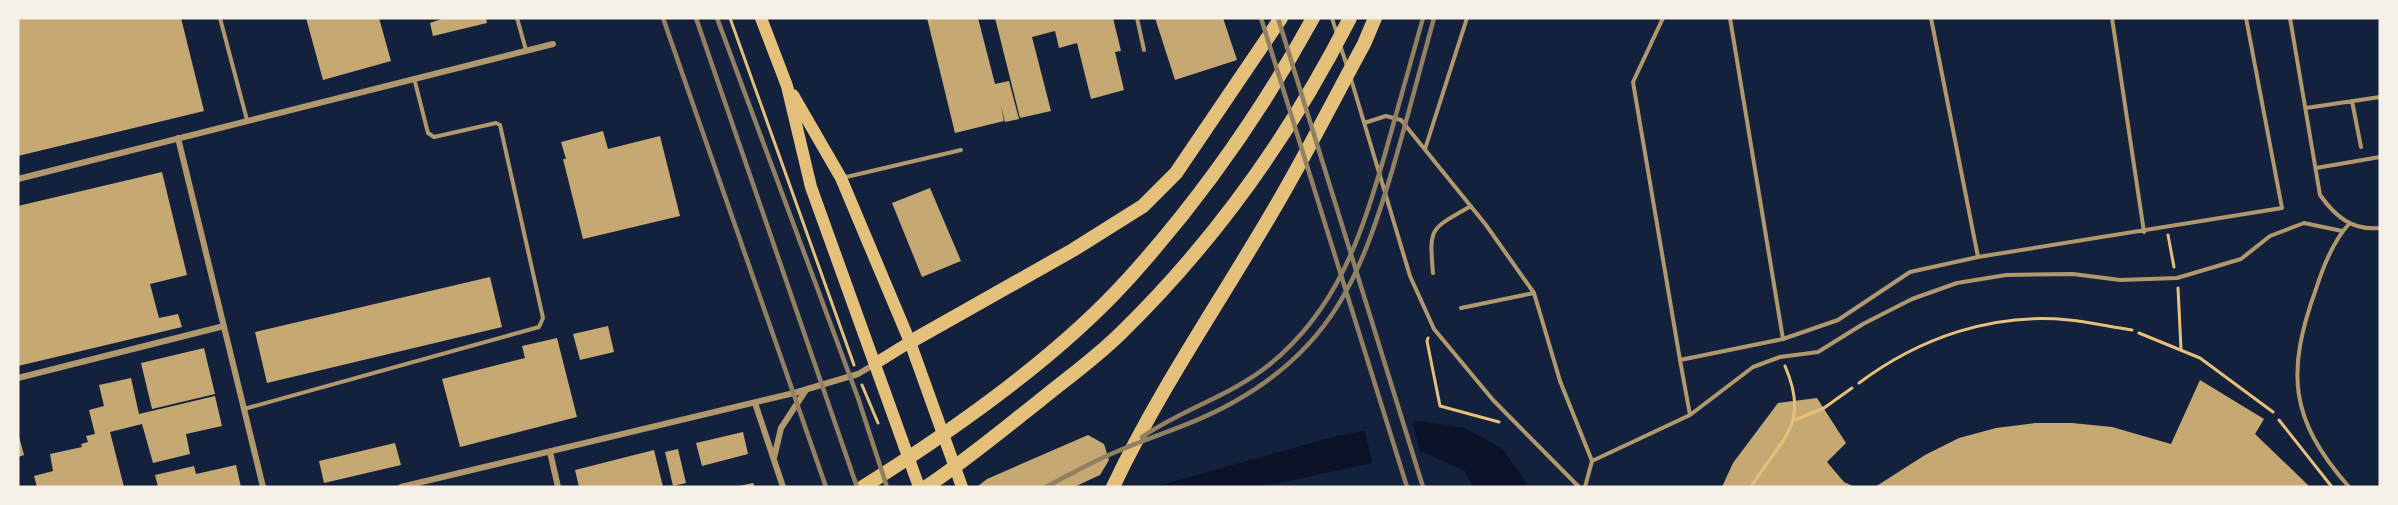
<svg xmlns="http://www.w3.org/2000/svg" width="2398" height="505" viewBox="0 0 2398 505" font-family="Arial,sans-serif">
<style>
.water{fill:#0b132b}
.pier{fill:#14213d}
.building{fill:#c6a872}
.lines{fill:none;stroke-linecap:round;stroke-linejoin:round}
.path{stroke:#e5c07b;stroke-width:3}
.service{stroke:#b1986c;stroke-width:4}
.minor{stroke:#b1986c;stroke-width:6}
.secondary{stroke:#e5c07b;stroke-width:12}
.primary{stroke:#e5c07b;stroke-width:14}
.rail{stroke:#918062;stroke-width:4.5}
</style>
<rect width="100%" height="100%" fill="#14213d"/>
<path class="water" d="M1418,421L1465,428L1503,449L1529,487H1473L1465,471L1423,452L1261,487H1154L1336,436Z"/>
<path class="pier" d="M1412,419L1421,456L1373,465L1364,428Z"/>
<path class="building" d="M18,18H181L204,111L18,156Z
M306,18H379L391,61L323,80Z
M444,18H486L487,23L433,36L430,23Z
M927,18H978L995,84L1009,81L1019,119L1005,122L1001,105L1004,121L955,133Z
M995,18H1113L1121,51L1115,52L1124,90L1091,99L1077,43L1059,48L1055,31L1032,37L1051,111L1020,118Z
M1155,18H1223L1237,60L1175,80Z
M603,131L608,149L660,136L680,216L583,239L563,159H566L561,142Z
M162,172L187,275L150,284L159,318L178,314L182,327L18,366V206Z
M930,188L961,261L922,277L892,203Z
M490,277L502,327L267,383L255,332Z
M608,326L614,352L580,360L573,334Z
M557,338L577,417L460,447L442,379L525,358L522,346Z
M204,348L215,394L152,409L141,363Z
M131,378L139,414L215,396L222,426L186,434L190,454L153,463L142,424L110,432L124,487H37L34,476L53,471L50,454L82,447L81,444L88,442L86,436L95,434L89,410L104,406L99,385Z
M2200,380L2264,419L2255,434L2310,487H1875L1925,455L1959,438L1996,428L2035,423H2072L2112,427L2171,444Z
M1817,398L1846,443L1827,462L1844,482L1855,487H1722L1733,463L1778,403Z
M743,432L748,454L702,466L696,443Z
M18,433L24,455L18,457Z
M1088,435L1104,444L1109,460L1100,475L1074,487H977L987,479Z
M395,443L401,465L324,483L319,461Z
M678,449L686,483L673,486L665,452Z
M654,450L663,487H579L575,470Z
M236,465L241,487H158L155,475L194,466L196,474Z
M753,483L755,487H739V486Z"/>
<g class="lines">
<path class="path" d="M730,18L854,365
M2168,235L2174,267
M2178,288L2181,349
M2139,333L2200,358L2273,412
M1428,338L1427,341L1440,406L1499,422
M1859,383C1919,338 1993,312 2069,320C2090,322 2111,327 2132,330
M862,385L878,423
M1795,420L1824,408L1852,388
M2279,420L2332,487
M1751,487C1780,439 1811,426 1785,366"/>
<path class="service" d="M220,18L247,120
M517,18L526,50
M1137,18L1144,50
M1332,18L1337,34
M1663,18L1633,82L1680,360L1783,339
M1730,18L1783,339L1838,320L1910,272L1978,257L2282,208L2246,18
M1931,18L1978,257
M2112,18L2144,232
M2290,18L2320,195C2335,216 2352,231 2380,228
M1340,45L1347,66
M1351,79L1410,276L1434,329L1493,400L1579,487
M2352,101L2361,147
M2306,108L2380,97
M1364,123L1386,116L1401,120L1486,225L1534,293L1560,381L1592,461
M1425,149L1467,18
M2316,168L2380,157
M842,178L961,150
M2349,224C2333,241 2323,267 2316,289C2286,372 2289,419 2349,487
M1433,273C1429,226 1430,230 1471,206
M1461,308L1534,293
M1680,360L1690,415
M244,409L539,327L543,318L500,125L496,123L434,137L428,133L414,78
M1585,487L1592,461L1690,415L1753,367L1780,357L1818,352L1863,324L1912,299L1957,283L2006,275L2073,274L2120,280L2177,278L2241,259L2270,236L2304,223L2342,231"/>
<path class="minor" d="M178,138L263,487
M18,179L553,44
M18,378L224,326
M755,403L783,487
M550,452L558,487
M774,458L781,428L806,390
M401,487L794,393L858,374L875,364"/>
<path class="secondary" d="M761,18L787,86L811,187L919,487
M793,95L841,178L910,342L962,487
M876,363L910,342"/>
<path class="primary" d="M910,342L1073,250L1143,206L1176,173L1281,18
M863,487C954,430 1059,356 1130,277C1201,198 1262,111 1313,18
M926,487C965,461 1001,431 1038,402C1066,379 1096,358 1122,332C1215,241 1291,134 1350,18
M1113,487C1160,388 1222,299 1277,204C1308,151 1335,97 1364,44L1375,18"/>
<path class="rail" d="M663,18L826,487
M696,18L857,487
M717,18L858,398L887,487
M1261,18L1407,487
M1278,18L1423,487
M1142,437C1183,409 1230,396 1269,365C1338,309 1361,236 1385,154C1398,109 1410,63 1423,18
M1046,487C1067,476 1088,464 1111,454C1151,436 1193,425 1232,403C1332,348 1361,275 1392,171C1407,120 1420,69 1434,18"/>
</g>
<rect width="2398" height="505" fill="none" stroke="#f6f1e7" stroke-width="39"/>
</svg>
